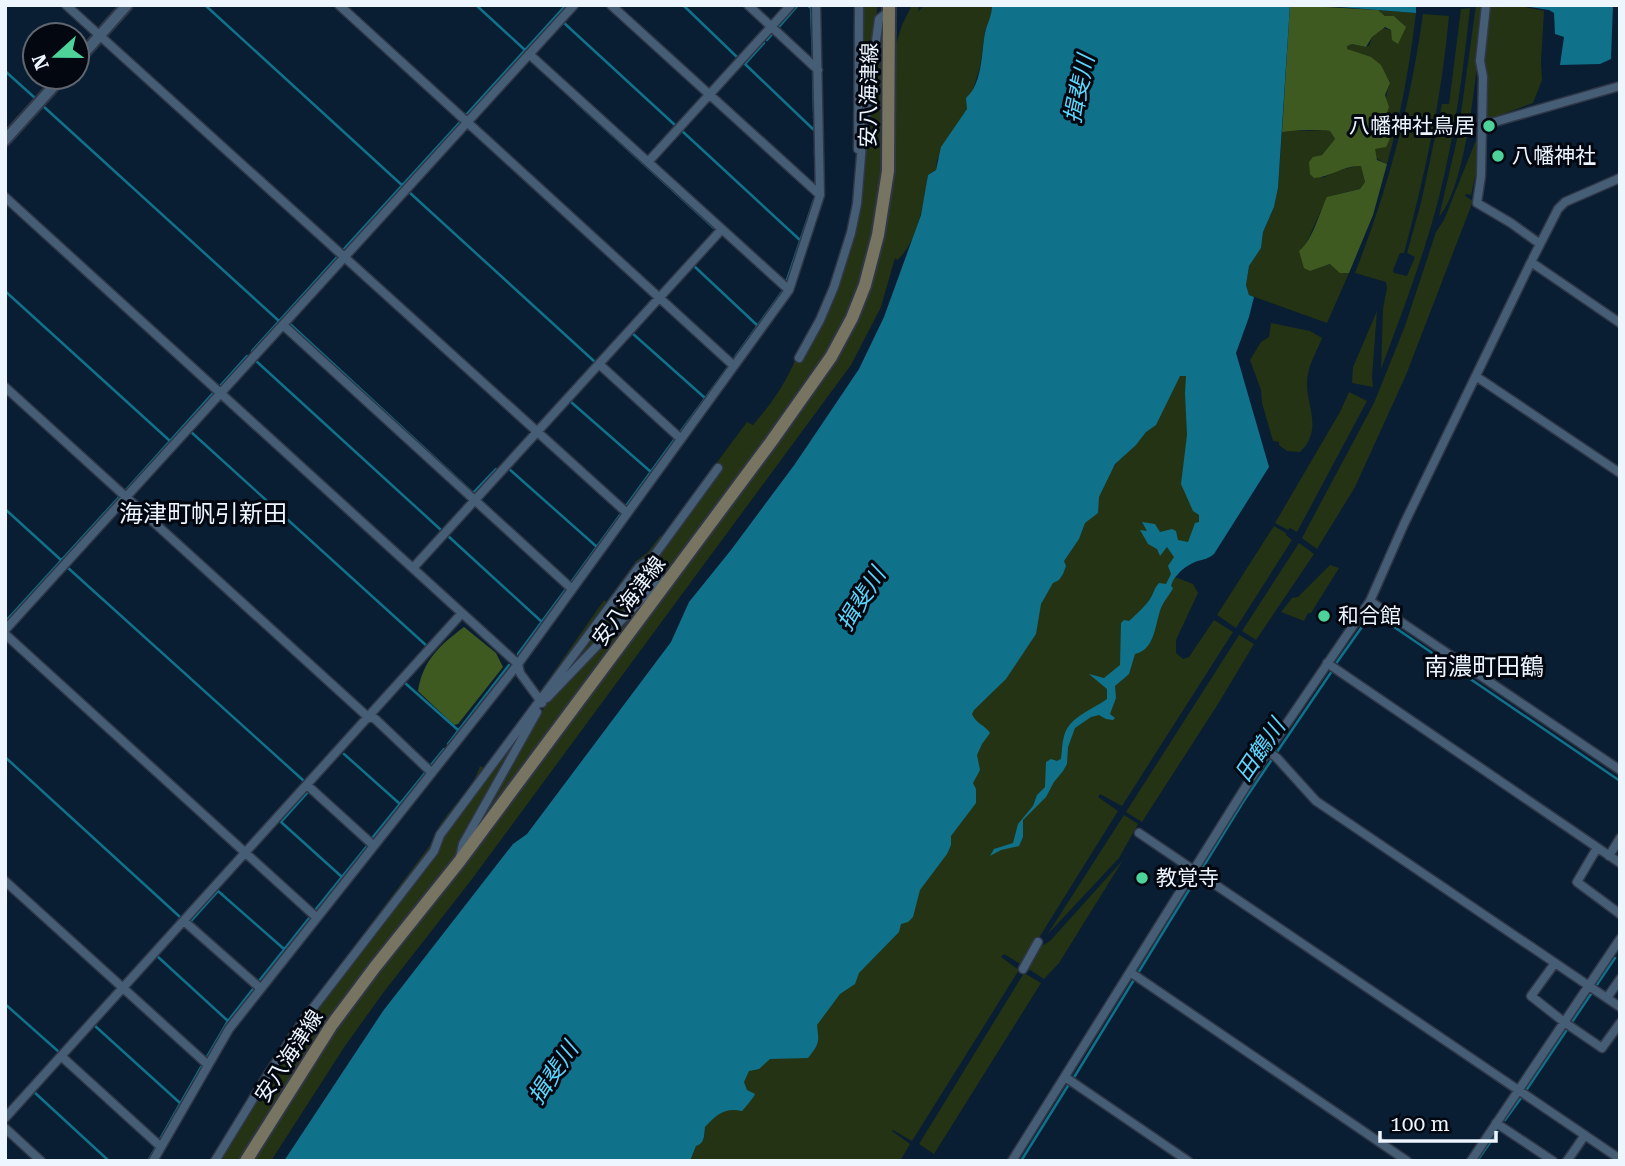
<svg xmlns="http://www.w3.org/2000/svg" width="1625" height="1166" viewBox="0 0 1625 1166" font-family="'Roboto Serif','Noto Sans JP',serif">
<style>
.green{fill:#243313}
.forest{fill:#3f5a20}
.water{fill:#10718b}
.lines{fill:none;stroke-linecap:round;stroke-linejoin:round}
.stream{stroke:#10718b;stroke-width:2.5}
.minor-casing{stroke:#2f3747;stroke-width:11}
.tertiary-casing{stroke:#2f3747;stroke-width:14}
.secondary-casing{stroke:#2f3747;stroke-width:16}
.minor{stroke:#465d76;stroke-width:8}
.tertiary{stroke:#465d76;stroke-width:10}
.secondary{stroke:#777461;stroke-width:12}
.poi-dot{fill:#4dd39a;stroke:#020710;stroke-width:2.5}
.labels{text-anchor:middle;stroke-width:6;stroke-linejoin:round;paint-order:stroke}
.street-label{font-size:21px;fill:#edf5fe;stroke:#020710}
.poi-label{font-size:21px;fill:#edf5fe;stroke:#020710;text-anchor:start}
.water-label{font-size:23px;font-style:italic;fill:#5bd6fc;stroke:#020710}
.quarter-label{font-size:24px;fill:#edf5fe;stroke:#020710}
</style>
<rect width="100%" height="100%" fill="#091e32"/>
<path class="green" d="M862,5H877L876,39L860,139Z
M912,5H919L918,12L924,5H992L991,21L985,31L980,67L967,109L937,160L936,170L928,175C925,199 917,245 897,260L895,258L881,307L851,365L472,879L383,993L345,1046L271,1161H251L336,1028L854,326L892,174L895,48L902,25Z
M1476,5H1483C1478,54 1469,182 1439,217L1458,135Z
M1489,5H1516L1544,11L1541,62L1542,80L1533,103L1487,120L1485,119L1482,83Z
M1470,8C1463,72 1455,135 1439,197C1424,256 1402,313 1381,369L1383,309L1387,288L1386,282L1355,273C1388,189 1411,103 1423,14L1449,16C1442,96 1425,175 1404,253H1400L1393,270L1394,273L1407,276L1415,257L1407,253L1421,203L1442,104H1449L1461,9Z
M1378,10L1416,13C1410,64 1401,114 1387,164C1379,160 1374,159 1375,149L1381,147L1393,125C1383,112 1385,97 1390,82C1371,51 1376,64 1347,49V45L1352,44L1366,47L1369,46L1372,37L1382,28L1391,30L1393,35L1401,22L1394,16H1385Z
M883,22L882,180L867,261L848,315L823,360L667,572L657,577L554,688L552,687L650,557L543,693H539L604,600L606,602L636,561L648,552L660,536L663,535L747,422L753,425C772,403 786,383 797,356L801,358L847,259L874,69Z
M1294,129C1307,134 1317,128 1330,131L1335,139L1322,155L1314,157L1323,178L1336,171L1361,165L1365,182L1360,189L1335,195L1323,206L1305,246L1309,271L1331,264L1340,272L1349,273L1327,323L1249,295L1246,285L1249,266L1261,248L1263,232L1274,207L1278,188L1282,132Z
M1478,135L1479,177H1475L1471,195L1466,194L1465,196L1473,201L1406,375L1355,487L1317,549L1302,538L1374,403L1405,326L1436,232L1444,220Z
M1377,311L1372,377L1373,387L1352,383L1353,367Z
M1271,323L1310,331L1322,338C1318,349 1310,362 1308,374C1302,401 1326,427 1300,452L1287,451L1279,445V442L1273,441L1262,403L1261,390L1250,360L1261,342L1269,337Z
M1200,350L1204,515L1175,577L1193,584L1198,593L1176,640V653L1183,659L1189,657L1214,620L1233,632L1122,806L1100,794L1098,797L1118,811L1022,965L1004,954L1001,957L1019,970L912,1141L893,1130L892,1131L910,1144L900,1161H690L696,1146L704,1139L705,1127L963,718L1092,497L1176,380Z
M1349,392L1367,401L1297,532L1290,528L1288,530L1275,523L1340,412Z
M1274,526L1286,533V535L1292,540L1236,628L1217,615Z
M1299,543L1314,554L1256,640L1242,631Z
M1330,565L1339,568L1311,613H1308L1304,621L1281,612L1292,598L1298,597Z
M659,585L469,841L546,704Z
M1239,635L1254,644L1218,704L1142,822L1126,812Z
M533,713L456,858L329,1022L238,1161H218C313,1005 425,860 533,713Z
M480,766L486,769L430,853L302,1020L213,1161H209L287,1035L431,844C440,814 471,795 480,766Z
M1124,815L1138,824L1119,858L1047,935Z
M1123,860L1059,963L1044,979L1027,968L1040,947L1050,941Z
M1024,973L1041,983L934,1154L919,1144Z"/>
<path class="forest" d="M1290,5L1378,10L1385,16H1394L1406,27L1398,44L1392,40L1391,30L1385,27L1372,37L1366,47L1352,44L1347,46V49L1371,57L1381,65L1390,83L1385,95L1389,107L1387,113L1394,130L1386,147L1375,149L1377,160L1387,164L1373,215L1349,273H1340L1330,264L1310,271L1304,268L1299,251C1313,240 1319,213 1327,197L1360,189L1365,182L1361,166C1344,165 1331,177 1314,178L1310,174L1309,162L1313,157L1322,155L1335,139L1330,131C1322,129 1290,130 1282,132Z
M464,627L496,653L503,667L458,724L454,725L418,691C423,660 440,645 464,627Z"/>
<path class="water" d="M992,5H1290L1278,188L1274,207L1263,232L1261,248L1249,266L1246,285L1249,295L1254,297L1249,317L1236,353L1269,467L1214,554C1206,561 1199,559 1191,564C1183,568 1173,577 1171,586L1173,588C1171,593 1167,597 1164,602C1154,618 1158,649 1135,654L1129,674L1115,686L1116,698L1110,714L1115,718L1113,720L1106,719L1099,715L1091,717L1075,728L1068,747L1067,764L1063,771L1054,782L1046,797L1023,820V837L1019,846L1001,850L990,856L994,849L1013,843L1018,824L1033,806L1037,795L1045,787L1046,762L1051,759L1057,761L1061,759C1062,751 1062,743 1064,736C1070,716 1092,710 1107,699V689L1089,674L1104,678L1120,665L1121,623L1124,620L1129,621C1133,618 1148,603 1150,599C1154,593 1154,588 1159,583L1166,584L1171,574L1168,566L1174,557L1167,547L1160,556L1157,549L1148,544L1140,530L1147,531L1142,522L1155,524L1160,532L1172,529L1176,531L1178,540L1188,542L1195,523L1199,522V515L1193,511L1181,484L1187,435L1185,393L1186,376H1180L1156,425L1146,432L1136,445L1115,464L1099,497L1098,513L1085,523L1079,539L1064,561L1066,566L1063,574L1059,580L1053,583L1041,604L1036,634L1006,679L974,710L972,714C976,724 985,725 990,733L982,744L977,755L980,770L973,783L976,789V803L951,836V845L947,854L920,890L913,917L908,922L901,924L899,932L859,973L855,984L840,994L817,1025C819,1042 820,1043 808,1058L770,1059L759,1069L749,1071L744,1082L747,1090L755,1094C754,1097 744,1109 742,1111C725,1107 716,1115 705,1127C704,1136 705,1143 696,1146L690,1161H284L383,1011L513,844L527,834L671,642L689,602L731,550L795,464L859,369L884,317L921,215L928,175L936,170L941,147L967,109L966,98C983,83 981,53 985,33C987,23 992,17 992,5Z
M1314,5H1416V13Z
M1517,5H1613L1611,59L1600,64L1560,65L1564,37L1555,34L1554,13L1549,10Z"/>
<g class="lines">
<path class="stream" d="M205,5L404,187
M476,5L525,50
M683,5L738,58
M807,5L811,8L813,58
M563,22L676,126
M778,28L798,5
M767,40L773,33
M764,43L745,64L815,131
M5,71L35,98
M813,73L814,112
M577,103L714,228
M43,106L279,321
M466,115L566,5
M814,116L815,129
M681,130L801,241
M815,150L816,185
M409,192L595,362
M343,250L461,121
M694,266L758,326
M786,283L814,200
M5,291L170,441
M290,324L473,493L496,469
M632,333L705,398
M252,351L338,256
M735,357L782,292
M255,360L441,530
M220,386L247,356
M571,402L651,472
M190,431L428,647
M681,431L729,366
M508,468L597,547
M125,491L214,392
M626,506L674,440
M5,509L61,560
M447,535L542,622
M67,567L304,781
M572,581L620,515
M5,622L121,495
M518,654L566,589
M1335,665L1369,617L1378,616L1620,781
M405,683L458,730
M448,744L509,665
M344,754L400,804
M5,757L180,917
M431,765L444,749
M308,792L281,822L342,877
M373,837L425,773
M316,909L367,846
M192,920L218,891L284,949
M157,956L228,1021
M259,981L310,917
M1596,986L1615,958
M5,1004L59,1052
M1572,1022L1591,994
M94,1025L180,1103
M207,1057L228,1021L253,989
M1073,1079L1243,802L1332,671
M1527,1089L1568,1028
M33,1091L109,1161
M1505,1120L1521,1098
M160,1139L201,1067
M148,1161L155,1149
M1021,1161L1069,1084
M1477,1161L1498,1131"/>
<defs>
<path id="minor" d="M66,5L627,513
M339,5L734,366
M611,5L820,195
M748,5L818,70
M1486,5L1480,61L1483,77L1481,176L1477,203L1511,223L1540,244
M529,54L648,162
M1482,120L1491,123L1620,86
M858,149L859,5
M5,197L518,664L520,673L542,703
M1533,258L1558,209L1565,202L1620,178
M789,290L648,162L791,5
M283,325L572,589
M799,358L820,320L834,287L851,233L857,204L862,144L879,19L889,11
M599,364L681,439
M1477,377L1620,473
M5,387L369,718
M413,568L722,229
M1370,601L1620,770
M5,630L574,5
M5,634L316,917
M1327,663L1620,863
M547,698L657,583L668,579
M371,715L431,772
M1268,751L1277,758L1316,801L1620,1007
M307,785L373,845
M1139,833L1620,1159
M1597,848L1577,882L1620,914
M1609,856L1620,838
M460,857L463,844L537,712
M5,881L208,1065
M184,921L260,988
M1555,963L1531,996L1564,1022L1602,1048L1620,1023
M1023,969L1038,942
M1130,972L1407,1161
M1607,998L1620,979
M61,1056L161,1147
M1065,1077L1188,1161
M5,1118L462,613
M1496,1123L1553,1161
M5,1128L41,1161
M153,1161L229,1029L518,664L789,290L820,195L816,5
M215,1161L267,1076L303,1021L434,851L440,835L639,567L653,557L718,468
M1012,1161L1268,751L1370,601L1404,524L1531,262L1620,323
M1471,1161L1620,939
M1567,1161L1585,1135"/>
<path id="tertiary" d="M77,61L127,5
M5,140L62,77"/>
<path id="secondary" d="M246,1161L331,1026L375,967L459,862L771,442L831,357L852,318L865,285L878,235L888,171L889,5"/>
</defs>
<use href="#minor" class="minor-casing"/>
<use href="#tertiary" class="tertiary-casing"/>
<use href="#secondary" class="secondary-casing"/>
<use href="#minor" class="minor"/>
<use href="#tertiary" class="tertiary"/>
<use href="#secondary" class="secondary"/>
</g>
<g class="poi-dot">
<circle cx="1489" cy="126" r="7"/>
<circle cx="1498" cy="156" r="7"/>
<circle cx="1324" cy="616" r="7"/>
<circle cx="1142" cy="878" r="7"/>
</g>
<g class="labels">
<g class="street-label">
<text transform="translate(869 95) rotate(-89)" y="7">安八海津線</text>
<text transform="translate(629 601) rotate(-53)" y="7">安八海津線</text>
<text transform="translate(289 1056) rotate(-57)" y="7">安八海津線</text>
</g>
<g class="poi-label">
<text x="1475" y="133" text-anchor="end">八幡神社鳥居</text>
<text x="1512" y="163">八幡神社</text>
<text x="1338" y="623">和合館</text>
<text x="1156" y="885">教覚寺</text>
</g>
<g class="water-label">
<text transform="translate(1079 89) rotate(-78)" y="8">揖斐川</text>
<text transform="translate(861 599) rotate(-58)" y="8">揖斐川</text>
<text transform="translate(1260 750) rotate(-56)" y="8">田鶴川</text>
<text transform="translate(553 1073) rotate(-56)" y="8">揖斐川</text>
</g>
<g class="quarter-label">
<text x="203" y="522">海津町帆引新田</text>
<text x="1484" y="675">南濃町田鶴</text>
</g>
</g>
<rect width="1625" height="1166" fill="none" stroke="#edf5fe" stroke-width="14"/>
<g transform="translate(56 56) rotate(249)"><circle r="33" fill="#020710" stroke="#60666f" stroke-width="2"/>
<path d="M0-5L12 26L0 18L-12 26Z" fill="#4dd39a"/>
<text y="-10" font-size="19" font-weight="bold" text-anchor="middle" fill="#edf5fe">N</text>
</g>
<path d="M1380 1131v10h116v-10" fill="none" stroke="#edf5fe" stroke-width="3.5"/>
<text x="1390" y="1131" font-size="21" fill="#edf5fe" stroke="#020710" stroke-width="5" paint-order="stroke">100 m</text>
</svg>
